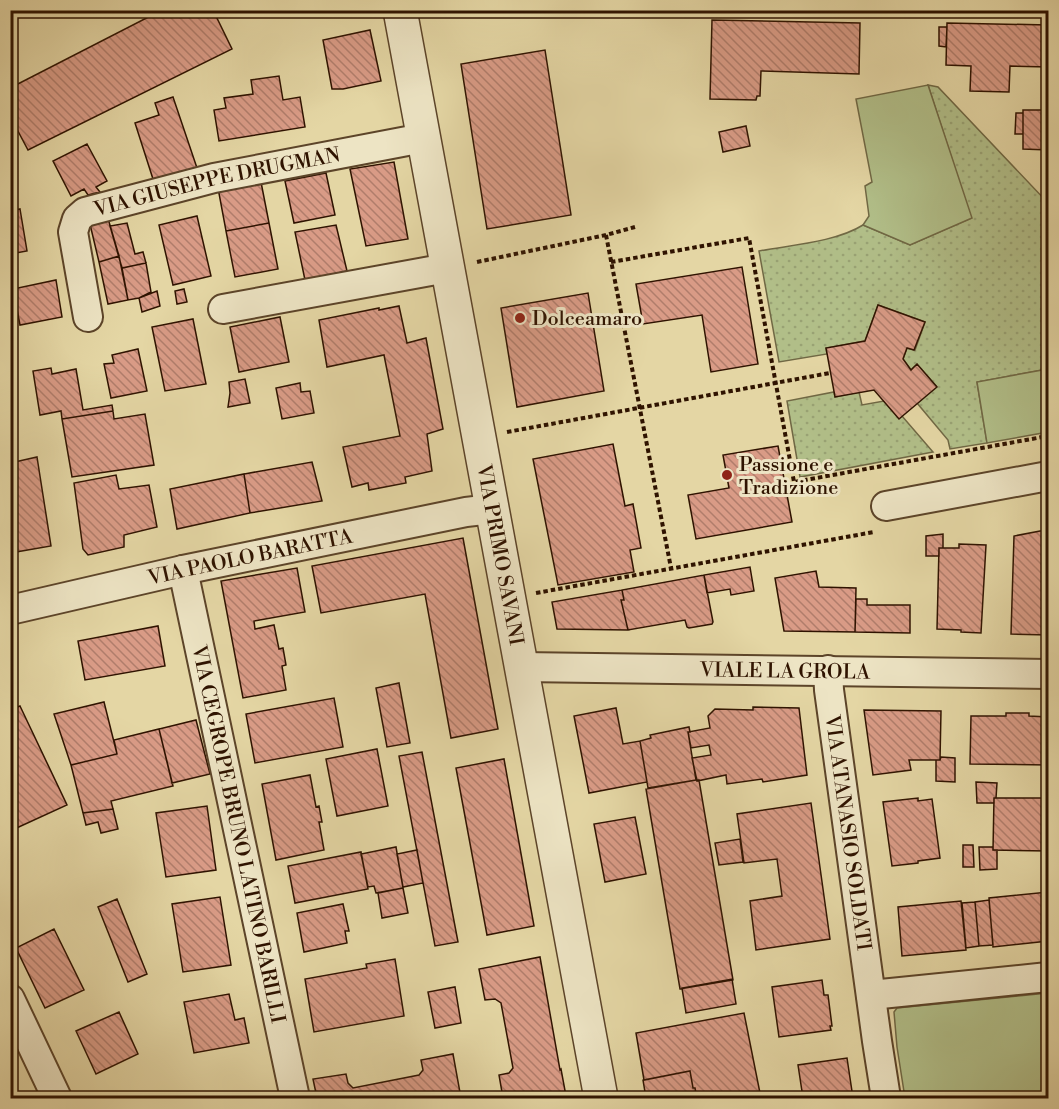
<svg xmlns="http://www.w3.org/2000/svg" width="1059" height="1109" viewBox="0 0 1059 1109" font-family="'Libre Bodoni',serif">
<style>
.grass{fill:url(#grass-dots);stroke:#706844;stroke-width:1.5}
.park{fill:#b1be88;stroke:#706844;stroke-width:1.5}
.building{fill:url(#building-back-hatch);stroke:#2f1300;stroke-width:1.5}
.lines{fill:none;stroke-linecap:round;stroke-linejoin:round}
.minor-casing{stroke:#5c4429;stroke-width:32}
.tertiary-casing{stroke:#5c4429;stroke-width:36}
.path{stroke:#2f1300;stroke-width:4;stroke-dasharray:4.5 3;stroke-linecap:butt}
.minor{stroke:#ede4c4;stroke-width:28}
.tertiary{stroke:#ede4c4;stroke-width:33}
.poi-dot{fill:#8f2418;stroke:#ede4c4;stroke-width:2}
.labels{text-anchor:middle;stroke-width:6;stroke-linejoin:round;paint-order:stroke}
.street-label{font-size:20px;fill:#2f1300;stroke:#ede4c4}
.poi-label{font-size:20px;fill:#2f1300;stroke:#ede4c4;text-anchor:start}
</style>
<defs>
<pattern id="grass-dots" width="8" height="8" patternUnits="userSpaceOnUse" patternTransform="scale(1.5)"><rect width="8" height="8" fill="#b1be88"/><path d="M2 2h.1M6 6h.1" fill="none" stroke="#99a274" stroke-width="1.8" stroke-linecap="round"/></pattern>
<pattern id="building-back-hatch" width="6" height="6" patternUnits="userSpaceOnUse" patternTransform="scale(1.5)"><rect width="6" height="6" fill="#d99b86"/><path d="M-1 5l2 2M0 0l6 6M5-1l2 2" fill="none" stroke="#b07d6b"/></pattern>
</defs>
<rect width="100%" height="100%" fill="#e4d6a4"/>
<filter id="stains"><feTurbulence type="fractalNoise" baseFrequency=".00333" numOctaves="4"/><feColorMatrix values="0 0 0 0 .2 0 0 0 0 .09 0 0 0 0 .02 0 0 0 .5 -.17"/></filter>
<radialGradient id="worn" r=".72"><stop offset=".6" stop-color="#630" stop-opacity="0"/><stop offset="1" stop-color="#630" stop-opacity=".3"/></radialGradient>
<path class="grass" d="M928,85L938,87L1048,203V369L977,382L987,443L950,449L948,440L917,403L936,386L917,364L911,370L903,359L907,348L915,350L925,322L878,305L865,341L826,348L827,354L779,362L759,251C791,245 836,242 863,225L910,245L971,218Z
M834,392L835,397L859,392L862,405L884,401L902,416L933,452L800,477L787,401Z"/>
<path class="park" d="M928,85L972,218L910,245L863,225L869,216L865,186L872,182L856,99Z
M1048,369V432L987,443L977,382Z
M1048,993V1098H905L897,1047L894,1012L897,1008Z"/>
<path class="building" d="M162,10H213L232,49L28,150L10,116V88Z
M712,20L860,23L859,74L761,71L760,96H757L756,100L710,99Z
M947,23L1048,25V67L1010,66L1009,92L970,91L971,66L946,65Z
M939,27H947L946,47L939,46Z
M370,30L381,81L343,89H332L323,40Z
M545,50L571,215L487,229L461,64Z
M279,76L283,100L300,97L305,127L219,141L214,110L226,108L224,98L253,94L251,80Z
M173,97L197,168L153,179L135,123L159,115L155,103Z
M1023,110H1048V150L1023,149Z
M1016,113H1023V134H1015Z
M746,126L750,146L723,152L719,132Z
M87,144L107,181L96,187L100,192L88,195L84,189L71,196L53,161Z
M394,162L408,239L366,246L350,169Z
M326,173L335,215L294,223L285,181Z
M260,177L269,223L226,231L218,188Z
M20,209L27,251L10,254V211Z
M107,215L119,256L99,262L89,220Z
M197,216L211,276L173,285L159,225Z
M127,223L135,254L143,252L146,263L122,268L110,226Z
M269,223L278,269L235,277L226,231Z
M336,225L347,271L305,280L295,232Z
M119,256L128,300L108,304L99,262Z
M146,263L151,292L139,298L128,300L122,268Z
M742,267L758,364L711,372L702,315L643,324L636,284Z
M56,280L62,317L20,325L13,289Z
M184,289L187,302L177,304L175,291Z
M157,291L160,306L142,312L139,298Z
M588,293L604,391L517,407L501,308Z
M878,305L925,322L914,350L907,348L903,359L911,370L917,364L937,387L899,419L874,390L835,397L826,348L865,341Z
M399,306L407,343L426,338L443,429L427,434L432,471L405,477L406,483L369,490L368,483L352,487L343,447L400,436L384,355L327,367L319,320L379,308V310Z
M280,317L289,362L239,372L230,327Z
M193,319L206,384L165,391L152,327Z
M138,349L147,391L111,398L104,364L114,363L112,355Z
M51,368L52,374L76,369L83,410L112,405L113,411L62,419L61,411L40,415L33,371Z
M245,379L250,403L228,407L230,393L229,382Z
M300,383L301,392L310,391L314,413L282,419L276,388Z
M113,411L114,419L145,414L154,465L72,477L62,419Z
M613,444L625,506L633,504L641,548L630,550L634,572L558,585L533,459Z
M778,446L792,522L696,539L688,495L729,488L723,455Z
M37,457L51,546L10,553V463Z
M312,462L322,501L250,513L244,474Z
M244,474L250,513L177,529L170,489Z
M116,475L119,489L149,485L157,527L124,535V547L88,555L83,549L74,483Z
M1040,531H1048V635L1011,634L1014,536Z
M943,534V548H939V556H926V536Z
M463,538L498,729L451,738L425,594L321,613L312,566Z
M959,544L986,545L981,633L961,632V630L937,629L939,548H959Z
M750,567L754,591L731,595L730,589L707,593L704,575Z
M297,568L305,612L254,621L255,629L274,625L279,649L283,648L286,665L282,666L286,690L243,698L221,581Z
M816,571L819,587L856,588L855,632L784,631L775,578Z
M704,575L713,622L712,624L689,628L687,627L685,620L628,630L621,600H624L622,590Z
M622,590L624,600H621L628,630L557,629L552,602Z
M856,599H867V605H910V633L855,632Z
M158,626L165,666L85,680L78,641Z
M399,683L410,743L387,747L376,688Z
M334,698L343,747L255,763L246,714Z
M104,702L117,754L71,765L54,714Z
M20,706L67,805L10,831V710Z
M753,707L799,708L807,775L763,782L762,779L727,784L726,775L697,781L692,758L711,755L709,745L691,748L688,732L710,728L708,716L715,709L753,710Z
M616,708L623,744L640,741L647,782L589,793L574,716Z
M864,710L941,711L940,760H909L911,770L873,775Z
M1006,713H1029V716L1048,717V765L970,764L971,716H1006Z
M196,720L210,774L172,783L159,729Z
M689,727L690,732H688L696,780L648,788L640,741L651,738L650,735Z
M159,729L173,786L111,801L113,809L83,813L71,765L117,754L114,740Z
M377,749L388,806L337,816L326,759Z
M422,752L458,942L435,946L399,756Z
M941,757L955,758V782L936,781V760H940Z
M504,759L534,926L487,935L456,768Z
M310,775L316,807L319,806L322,822H319L324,850L276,860L262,784Z
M696,780H699L733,980L680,989L646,789Z
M976,782L997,783L996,798H994V803H977Z
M918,798V801L932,799L940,858L918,861V863L892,866L883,802Z
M994,798H1048V851L993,850Z
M811,803L830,939L756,950L750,901L782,896L777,859L744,863L737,814Z
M207,806L216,870L166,877L156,813Z
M113,809L118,829L101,833L98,822L86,825L83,813Z
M635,817L646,874L605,882L594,824Z
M740,839L743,862L719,865L715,843Z
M963,845H973L974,867H963Z
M396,847L403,888L376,893L374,886L368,887L361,854Z
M979,847H993V850H997V869L980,870Z
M417,850L423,883L403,887L397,854Z
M361,852L368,889L295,903L288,866Z
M403,888L408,913L382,918L378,893Z
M1048,892V941L993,947L989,898Z
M220,897L231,965L183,972L172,904Z
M117,899L147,974L128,982L98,907Z
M989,900L993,945L979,946L975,902Z
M961,901L966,950L902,956L898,907Z
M975,902L979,946L966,948L962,903Z
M343,904L349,931H345L347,943L304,952L297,913Z
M54,929L84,990L45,1008L16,948Z
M540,957L560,1070L561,1069L566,1096L555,1098H503L499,1075L509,1073L513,1068L501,1003L495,999L485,1000L479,969Z
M395,959L404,1016L314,1032L305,979L367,968L366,964Z
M732,979L736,1004L686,1013L682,988Z
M822,980L824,995H828L832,1026H830L831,1030L779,1037L772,987Z
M455,987L461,1023L435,1028L428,992Z
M229,994L235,1020L244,1018L249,1043L194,1053L184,1002Z
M119,1012L138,1054L96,1074L76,1031Z
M744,1013L761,1098H697L695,1088H693L690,1071L644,1080L636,1033Z
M453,1054L461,1098H317L313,1079L346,1074L348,1083L353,1088L419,1075L423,1070L421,1060Z
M847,1058L853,1098H803L798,1065Z
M690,1071L693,1088H695L697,1098H646L643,1080Z"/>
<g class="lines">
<defs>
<g id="minor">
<path d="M223,309L447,268"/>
<path id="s1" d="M88,317L73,232L77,219L85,212L214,178L423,138"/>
<path d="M886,506L1048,476"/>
<path id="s2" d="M183,570L295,1098"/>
<path id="s3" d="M10,610L183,570L466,512L492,509"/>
<path id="s4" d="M521,667L1048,674"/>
<path id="s5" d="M828,670L829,690L877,1041L886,1098"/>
<path d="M871,995L1048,977"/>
<path d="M10,999L57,1098"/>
</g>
<g id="tertiary">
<path id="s6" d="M400,10L601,1098"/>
</g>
</defs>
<use href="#minor" class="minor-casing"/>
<use href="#tertiary" class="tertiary-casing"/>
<path class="path" d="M606,235L671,568
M477,262L606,235L635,227
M611,262L749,238L794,482L1048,436
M507,432L830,373
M536,593L874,532"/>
<use href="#minor" class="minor"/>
<use href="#tertiary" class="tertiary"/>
</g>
<g class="poi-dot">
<circle cx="520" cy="318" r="6"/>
<circle cx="727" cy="475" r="6"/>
</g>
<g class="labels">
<g class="street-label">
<text dy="7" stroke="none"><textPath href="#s1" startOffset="246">VIA GIUSEPPE DRUGMAN</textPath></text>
<text dy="7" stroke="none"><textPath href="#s6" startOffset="554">VIA PRIMO SAVANI</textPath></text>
<text dy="7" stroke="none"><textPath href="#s3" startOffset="246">VIA PAOLO BARATTA</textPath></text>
<text dy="7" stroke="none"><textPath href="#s4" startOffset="264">VIALE LA GROLA</textPath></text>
<text dy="7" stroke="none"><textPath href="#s5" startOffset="164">VIA ATANASIO SOLDATI</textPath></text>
<text dy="7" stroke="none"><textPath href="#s2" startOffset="270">VIA CEGROPE BRUNO LATINO BARILLI</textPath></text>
</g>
<g class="poi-label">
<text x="532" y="325">Dolceamaro</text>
<text x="739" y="471">Passione e<tspan x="739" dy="23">Tradizione</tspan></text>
</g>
</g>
<rect width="1059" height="1109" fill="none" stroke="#e4d6a4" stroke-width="36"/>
<rect x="12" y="12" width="1035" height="1085" fill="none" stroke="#2f1300" stroke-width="3"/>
<rect x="18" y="18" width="1023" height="1073" fill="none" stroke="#2f1300" stroke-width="1.5"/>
<rect width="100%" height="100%" filter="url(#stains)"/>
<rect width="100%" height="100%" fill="url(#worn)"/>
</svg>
